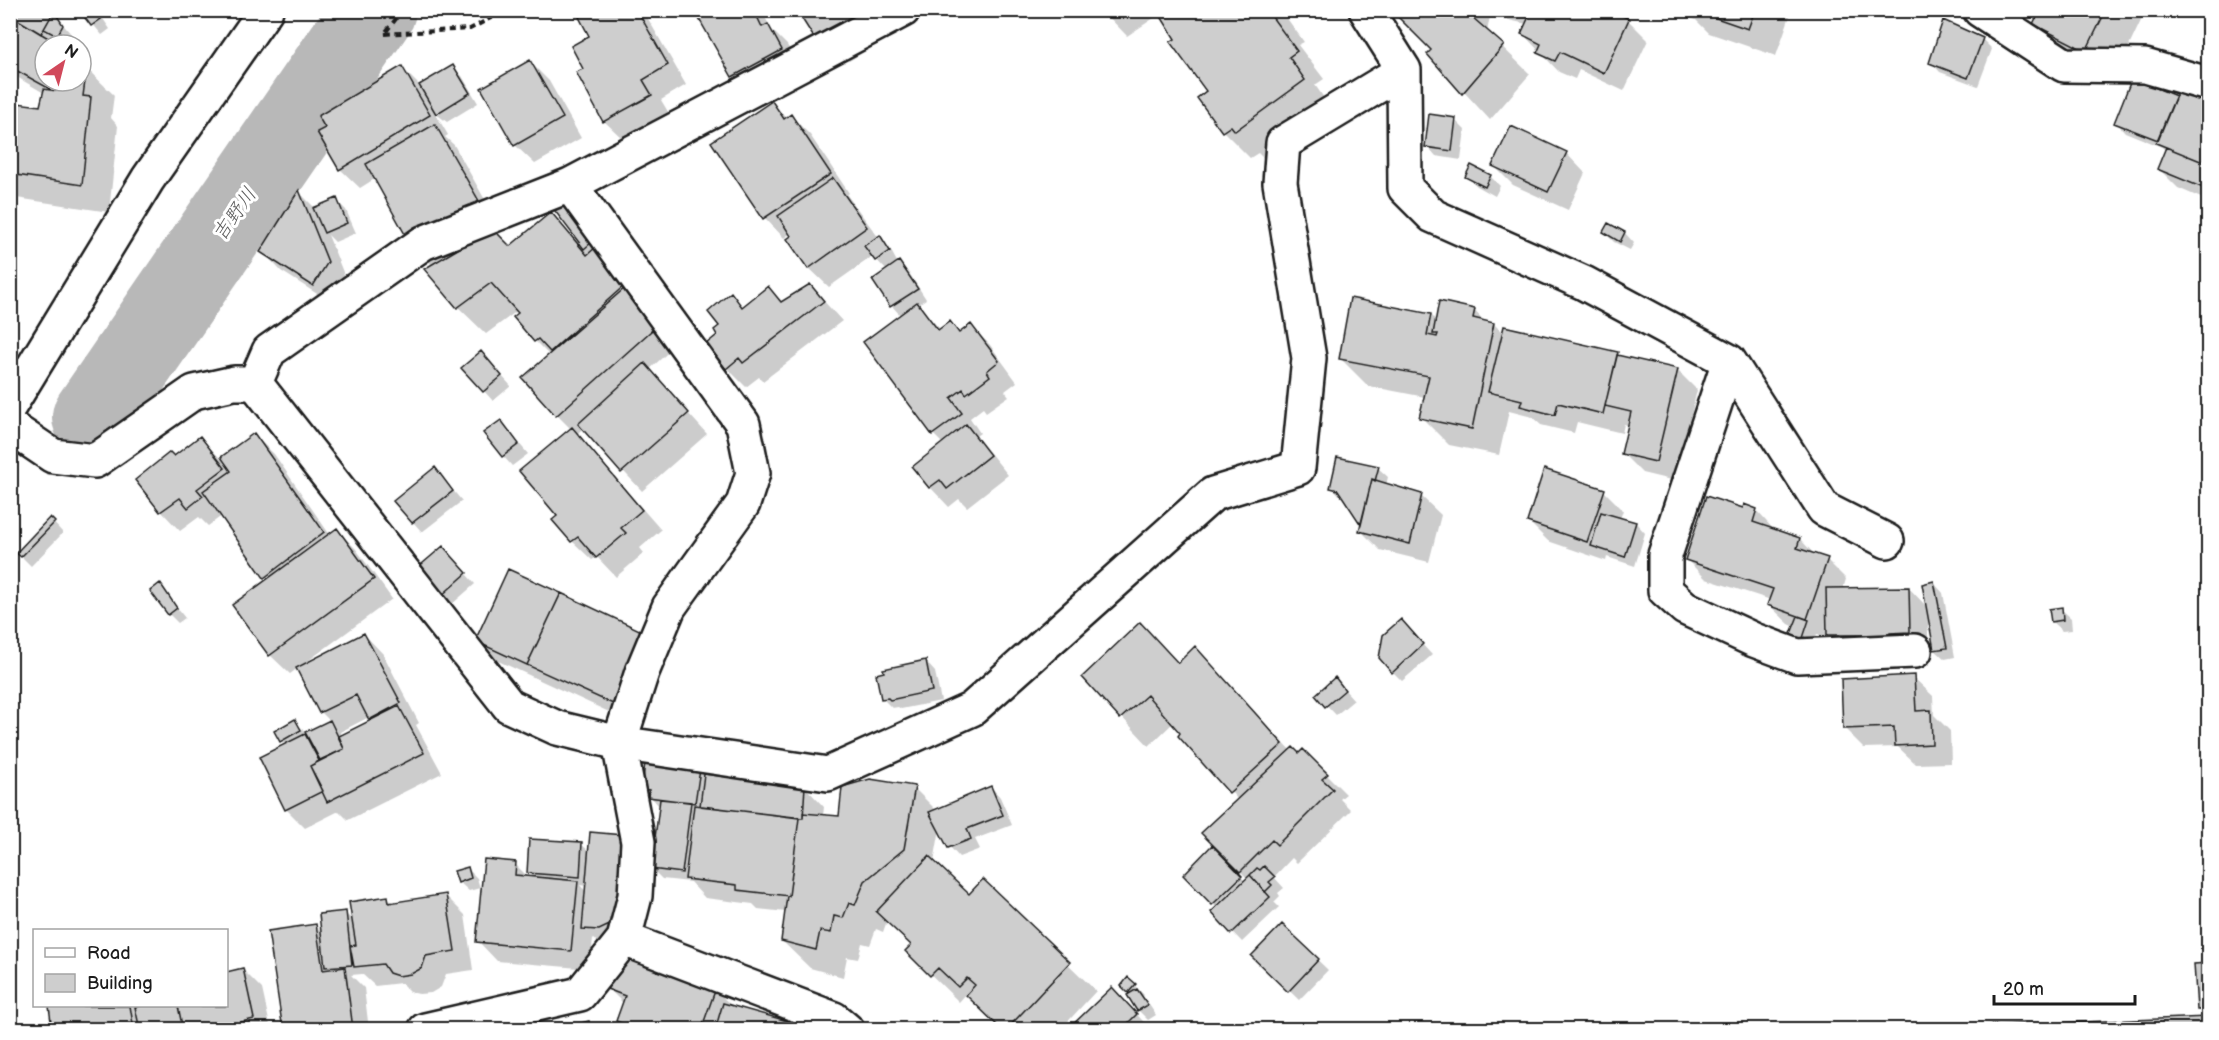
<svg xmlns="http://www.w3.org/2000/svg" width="2219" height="1040" viewBox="0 0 2219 1040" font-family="'Balsamiq Sans','Klee One',sans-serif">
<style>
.shadow{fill:#0003;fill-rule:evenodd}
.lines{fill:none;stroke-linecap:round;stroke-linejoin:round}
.river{stroke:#b8b8b8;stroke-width:84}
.building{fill:#cecece;stroke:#1c1c1c;stroke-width:1.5}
.minor-casing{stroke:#1c1c1c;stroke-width:38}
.tertiary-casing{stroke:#1c1c1c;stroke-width:38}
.path{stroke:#1c1c1c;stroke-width:4;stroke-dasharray:6 4.5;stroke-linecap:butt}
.minor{stroke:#fff;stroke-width:33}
.tertiary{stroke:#fff;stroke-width:33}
.labels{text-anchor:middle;stroke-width:6;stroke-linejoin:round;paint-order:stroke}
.water-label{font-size:20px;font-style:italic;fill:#5a5a5a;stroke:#fff}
</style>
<rect width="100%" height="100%" fill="#fff"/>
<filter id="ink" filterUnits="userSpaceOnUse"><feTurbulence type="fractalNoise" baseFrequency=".0167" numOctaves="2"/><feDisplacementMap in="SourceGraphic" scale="12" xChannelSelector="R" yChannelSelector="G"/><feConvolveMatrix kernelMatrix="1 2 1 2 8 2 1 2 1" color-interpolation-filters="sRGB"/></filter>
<g filter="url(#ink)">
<path class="shadow" d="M10,10L53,13L72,35L67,44L54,37L52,41L58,45H45V81H81V63L114,95L111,118L118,126L109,212L10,197V103L41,108L44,93L10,73Z
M81,10H97L110,29L102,35Z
M594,10H643L686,85L661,100L670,115L624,140L604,121L585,70L591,36Z
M695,10H761L772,30L787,45L800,69L753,95L733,76Z
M903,10H934L914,22Z
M1102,10H1281L1304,42L1298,45L1324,79L1315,85L1331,108L1263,158L1258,153L1250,158L1223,131L1208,92L1160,14L1127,36Z
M1393,10H1608L1628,20L1648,40L1624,91L1579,70L1575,79L1559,72L1523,34L1527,24L1490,16L1487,32L1530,74L1490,120L1429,54L1433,50Z
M1669,10H1792L1776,56L1709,33L1696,20Z
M2042,10H2146L2114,78L2063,51L2035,23Z
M908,25L849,61L846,58Z
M1982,39L1992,49L1978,86L1940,72L1931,62Z
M530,62L549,81L581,138L535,164L515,145Z
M453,67L462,76L478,103L447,122L435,113L448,135L445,137L454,145L501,228L494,232L510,248L551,214L574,238L576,236L563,206L678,343L649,370L707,434L642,491L583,428L577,434L661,530L640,548L644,553L616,577L597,557L592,560L572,541L559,516L571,429L557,415L550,356L535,341L517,311L486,334L458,307L433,266L412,244L376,178L360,188L340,169L402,68L420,86Z
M2208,97V201L2178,188L2159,169L2166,151L2162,147L2125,132L2116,122L2177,98Z
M772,103L787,118L791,116L810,135L849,193L847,195L879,238L889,247L897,262L909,273L926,299L917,305L941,330L950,323L961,333L971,326L990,345L1017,382L1005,391L1009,396L986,412L983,408L970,418L980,433L976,436L1008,475L967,507L959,499L949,507L930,487L943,444L933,434L901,316L892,306L874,281L887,271L873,256L829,287L809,268L791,233L784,238L765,218L713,143Z
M1455,120L1465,130L1461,160L1436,156L1427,146Z
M1566,153L1585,173L1568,210L1513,185L1494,166Z
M1490,176L1500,186L1495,196L1477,186L1467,177Z
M299,192L316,209L336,200L346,210L356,233L335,242L328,235L347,282L333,304L281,271L262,251Z
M1608,225L1625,233L1634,243L1630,250L1614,242L1604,232Z
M810,286L842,321L763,381L759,377L746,387L727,368L719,335L731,294L744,307L768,288L783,303Z
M1474,310L1486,323L1494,324L1504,334L1677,370L1697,390L1675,481L1642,473L1623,454L1630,426L1624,424L1622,433L1577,422L1574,433L1541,425L1532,417L1509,411L1499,455L1449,445L1421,417L1425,397L1368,386L1340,358L1431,315L1437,321Z
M481,353L511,386L493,401L463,368Z
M501,422L528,454L512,466L503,456Z
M254,435L274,454L330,535L337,530L356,549L392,599L305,663L306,664L364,634L383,654L419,723L416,725L442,773L348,820L339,811L305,828L286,809V745L276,732L295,721L306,733L330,721L321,712L298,668L290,674L270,655L268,580L223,515L208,526L199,517L180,531L161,511L174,458L200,438L221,459ZM369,717L372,721L342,736L340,732Z
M1378,468L1388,477L1386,485L1421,496L1441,515L1429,562L1380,550L1361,531L1363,524L1345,498L1341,497L1332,487Z
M435,469L462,501L422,532L413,522Z
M1604,491L1623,510L1620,519L1636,523L1645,533L1635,566L1607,557L1606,561L1548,541L1529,522Z
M1744,510H1756L1775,531L1800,539L1816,556L1827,560L1846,579L1843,589L1909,588L1927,607L1934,583L1943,593L1955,657L1945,659L1935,650L1930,620L1928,621V651L1848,654L1828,634L1827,637L1817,634L1811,649L1802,646L1795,627L1789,624L1769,605L1771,600L1706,579L1687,560Z
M50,519L63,533L31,566L18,553Z
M452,558L475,584L451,605L441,596Z
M159,585L185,618L178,623L169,614Z
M2061,609L2071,618L2072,630L2062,631L2052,622Z
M1140,624L1179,664L1195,648L1291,751L1322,770L1346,794L1340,799L1351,810L1297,863L1292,858L1274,877L1284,888L1278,893L1280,896L1274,902L1279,907L1242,942L1213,912L1217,908L1185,875L1212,847L1245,881L1248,879L1203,833L1238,800L1173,723L1149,746L1084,677Z
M1410,631L1432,655L1402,681L1393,672Z
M477,640L665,653L633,723L496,660Z
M926,662L935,672L941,701L901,709L898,707L892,708L882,698Z
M1913,677L1933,696L1934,715L1950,731L1951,763L1916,764L1898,747L1864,748L1845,729Z
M1335,679L1354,700L1336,715L1317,695Z
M699,770L704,775L805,787L824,807L823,816L841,818L914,788L937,811L991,787L1000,797L1012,825L975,839L980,849L959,857L950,847L940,829L934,862L970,896L983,882L1096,991L1060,1030H1003L966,994L959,1002L907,951L912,946L887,921L883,932L876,929L870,945L862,943L858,959L847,957L843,977L810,968L782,941L786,912L758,909L753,904L705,898L690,882L662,879L652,869L660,807L644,789Z
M581,844L590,852L641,855L603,947L593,938L590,969L497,961L478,941L515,864L529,878H535L529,873ZM580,885L587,886L586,892Z
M468,869L477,878L480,888L469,891L459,882Z
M446,896L465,915L473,970L446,974L441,987L431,993L419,994L410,992L401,983L375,986L362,974L351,975L364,988L369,1030H284L315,925L322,932L345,913L354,922L388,897L394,904Z
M1282,926L1328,970L1299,1000L1253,956Z
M2208,964V1030H1980L2207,1019L2198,1010L2196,965Z
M243,970L262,989L271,1030H54L50,1006H226Z
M1128,979L1144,995L1143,996L1156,1015L1148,1020L1138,1010L1129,996L1131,994L1123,986Z
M609,989L715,990L733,1007L797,1025L802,1030H627L618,1020L624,1004Z
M1131,1008L1151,1030H1069Z"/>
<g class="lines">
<path class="river" d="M94,417L374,10"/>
</g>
<path class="building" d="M10,10H52L54,11L41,34L10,15Z
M79,10H95L101,19L91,26Z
M591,10H637L668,65L643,80L652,95L603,122L576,72L583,69L571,46L589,36L579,17Z
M694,10H754L762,27L768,24L782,50L732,77Z
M803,10H881L818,44L799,14Z
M1157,10H1275L1277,14L1272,17L1297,51L1289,57L1305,80L1235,131L1231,126L1222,132L1197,98L1206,91L1170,42L1175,39Z
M1391,10H1464L1504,45L1462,94L1427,54L1431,50Z
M1532,10H1611L1629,19L1604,73L1560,52L1555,61L1537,53L1541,44L1521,34Z
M1693,10H1755L1748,29Z
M2040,10H2106L2086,51L2033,24Z
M54,11L63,25L57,36L44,29Z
M10,15L60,45H45V81H54L50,89L10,67Z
M1943,20L1983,38L1968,78L1929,63Z
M530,60L563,118L514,146L481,88Z
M81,65L87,66L83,96L91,97L82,185L10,174V102L40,106L44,89L56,91L59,81H81Z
M453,65L470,93L436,114L419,85Z
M402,66L430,115L339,170L317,132L325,128L318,116Z
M2132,78L2176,96L2158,140L2114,123Z
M2179,88L2208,96V164L2156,143Z
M772,101L784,119L791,114L831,174L763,219L711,142Z
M1429,114L1456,118L1452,151L1425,147Z
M435,124L483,208L411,245L366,164Z
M1511,126L1567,152L1548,192L1492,166Z
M2166,147L2208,164V190L2157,169Z
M1471,165L1491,175L1485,187L1465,177Z
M833,178L867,227L808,269L787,239L791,236L778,216Z
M299,190L328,262L313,286L260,252Z
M337,198L347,223L324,233L313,208Z
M564,204L592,242L584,249L555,211Z
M551,212L587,255L596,247L627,283L550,352L538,339L534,342L513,317L518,313L491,283L457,308L424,269L475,239L495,231L510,246Z
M1608,223L1625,232L1620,242L1603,232Z
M880,235L890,251L875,261L864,246Z
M899,261L918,289L890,307L872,280Z
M810,284L824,301L743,363L739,358L726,369L706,344L717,335L714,330L719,326L708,312L731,292L742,307L768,286L781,302Z
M626,287L660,323L556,416L522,378Z
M1350,298L1431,314L1427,335L1437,337L1438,334H1433L1439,301L1475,309L1473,318L1494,323L1472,429L1419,418L1429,376L1339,359Z
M917,302L938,330L950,321L959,333L971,324L999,361L987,371L990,376L966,394L963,389L951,398L962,413L932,435L863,342Z
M1504,326L1618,352L1603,414L1558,403L1555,415L1520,406L1522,400L1488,392Z
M481,351L502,376L483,392L461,368Z
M1617,355L1678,369L1656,462L1621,454L1631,412L1605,406Z
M645,363L689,413L621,473L578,424Z
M501,420L519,444L502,457L483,433Z
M966,424L990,455L947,489L940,480L929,488L912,467Z
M572,427L642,510L621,528L626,533L596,558L578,537L571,542L552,520L557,516L519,471Z
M254,433L324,532L264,578L203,491L231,471L221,457Z
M200,436L225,468L197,489L203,496L188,508L180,498L160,512L135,480L170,452L174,456Z
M1337,457L1379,466L1375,481L1372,479L1361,525L1338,490L1330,488Z
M435,467L453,491L412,523L393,501Z
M1544,469L1605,489L1587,542L1527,522Z
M1372,479L1422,494L1410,544L1359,531Z
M1706,496L1743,508L1744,504L1757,509L1753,522L1800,538L1797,548L1828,558L1807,619L1767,605L1773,589L1685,560Z
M1601,512L1636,522L1625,557L1591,546Z
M50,517L55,522L21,557L16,553Z
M337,528L374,579L269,656L232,605Z
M443,546L467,573L440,597L416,569Z
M508,569L561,593L527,665L475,641Z
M1934,581L1947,648L1934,650L1922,584Z
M160,583L177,608L168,615L150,591Z
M1909,587L1910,632L1890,633V635H1827L1826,588Z
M561,593L646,633L613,704L527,665Z
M2062,607L2063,620L2051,622L2049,609Z
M1798,616L1809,620L1802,641L1790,636Z
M1401,619L1423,644L1392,673L1379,658L1383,635Z
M1140,622L1178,663L1195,646L1283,744L1229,793L1178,736L1180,733L1147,695L1120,719L1082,677Z
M364,633L401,703L369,720L356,695L319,713L296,668Z
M926,660L932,691L890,700L888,698L881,699L876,674L884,672L883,669Z
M1914,675L1916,711L1931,710L1932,744L1895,746L1894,727L1843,729L1841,679Z
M1335,677L1345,690L1325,707L1315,695Z
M399,706L424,753L327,802L310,766L344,749L339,736Z
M295,719L301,730L280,742L274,731Z
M330,720L344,749L320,760L305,732Z
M305,734L319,761L310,766L323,791L285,810L259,757Z
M1293,747L1299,753L1303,749L1328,774L1322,779L1333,789L1277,845L1272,840L1240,872L1201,833Z
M645,762L700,769L695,803L648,797L649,790L642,789Z
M704,774L805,786L803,818L700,806Z
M870,779L915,786L904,849L865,881L855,905L849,903L843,918L834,916L831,933L820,931L816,950L781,941L787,896H789L799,818H803V813L839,816L842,787Z
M991,786L1003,815L967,829L971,839L948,848L929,812Z
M660,799L691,802L682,873L651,869Z
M694,805L799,818L789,896L737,890V885L685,879Z
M590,832L623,835L616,922L599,930L582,929Z
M529,839L582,842L580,877L527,873Z
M1212,845L1242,876L1212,905L1183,875Z
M929,856L969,894L983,879L1070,962L1006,1030H1002L966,995L975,985L967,978L958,987L938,968L930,976L905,951L911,945L876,912Z
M484,859L516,862L515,875L578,881L571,951L476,942Z
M1264,866L1275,877L1269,882L1272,885L1265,892L1250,875L1257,868L1260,870Z
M468,867L471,878L458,883L454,871Z
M1250,875L1270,897L1231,934L1211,912Z
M446,894L455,951L426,956L422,968L411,974L398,976L389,973L383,964L354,967L350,946L356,945L349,902L388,896L389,903Z
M346,911L352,965L325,967L319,914Z
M316,924L323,970L345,967L353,1029L283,1030L268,931Z
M1282,924L1319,959L1288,992L1251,956Z
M620,955L716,988L701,1030H639L616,1021L625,996L607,989Z
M2208,963V1010H2197L2194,964Z
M243,968L254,1019L208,1030H183L178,1006H226V972Z
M1128,977L1136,984L1128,993L1121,986Z
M1112,987L1137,1014L1121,1030H1067Z
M1137,989L1148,1005L1137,1011L1127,995Z
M723,1003L798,1024L797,1030H715Z
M49,1006H130L134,1030H52Z
M142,1006H178L183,1030H140L135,1007Z
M2208,1017V1030H1979L1978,1026Z
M589,1021L591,1030H554Z"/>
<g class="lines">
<defs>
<path id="minor" d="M1366,10L1404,70L1405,188L1433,216L1584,283L1729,361L1824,509L1887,541
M1980,10L2064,65L2145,66L2208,84
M1729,361L1665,555V590L1685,608L1754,640L1797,656L1915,651
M255,383L269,351L423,243L570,185L903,10
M10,427L53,456L95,461L194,392L234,383H255L509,706L557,728L619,743L828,774L972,709L1213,494L1298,468L1309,358L1280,183L1283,143L1404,70
M624,939L834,1019L847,1030
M425,1030L580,994L624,939L635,896L638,842L619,743L642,672L669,607L743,504L753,473L743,424L570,185"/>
<path id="tertiary" d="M10,405L148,179L266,10"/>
</defs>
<use href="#minor" class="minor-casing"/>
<use href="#tertiary" class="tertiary-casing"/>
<path class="path" d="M403,10L384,34L470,29L506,10"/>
<use href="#minor" class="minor"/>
<use href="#tertiary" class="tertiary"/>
</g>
</g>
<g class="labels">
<g class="water-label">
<text transform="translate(234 214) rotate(-55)" y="7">吉野川</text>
</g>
</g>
<rect width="2219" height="1040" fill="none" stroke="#fff" stroke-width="36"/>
<rect x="18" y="18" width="2183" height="1004" fill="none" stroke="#1c1c1c" stroke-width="2" filter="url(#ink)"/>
<rect x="33" y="929" width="195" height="78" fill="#ffffff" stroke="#a4a4a4" stroke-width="1.5"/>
<rect x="45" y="948" width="30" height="9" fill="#ffffff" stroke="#a4a4a4" stroke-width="1.5"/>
<text x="87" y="959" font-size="18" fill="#1c1c1c">Road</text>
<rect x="45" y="974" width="30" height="18" fill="#cecece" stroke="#a4a4a4" stroke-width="1.5"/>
<text x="87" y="989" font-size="18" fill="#1c1c1c">Building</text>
<g transform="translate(63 63) rotate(35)"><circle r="28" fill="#ffffff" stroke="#a4a4a4" stroke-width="1.5"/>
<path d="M0-4.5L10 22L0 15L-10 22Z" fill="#d1495b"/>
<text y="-9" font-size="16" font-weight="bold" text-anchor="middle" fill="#1c1c1c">N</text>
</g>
<path d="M1994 995v9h141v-9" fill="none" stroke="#1c1c1c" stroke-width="3"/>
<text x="2003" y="995" font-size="18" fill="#1c1c1c" stroke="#ffffff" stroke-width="4.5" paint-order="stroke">20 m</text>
</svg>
